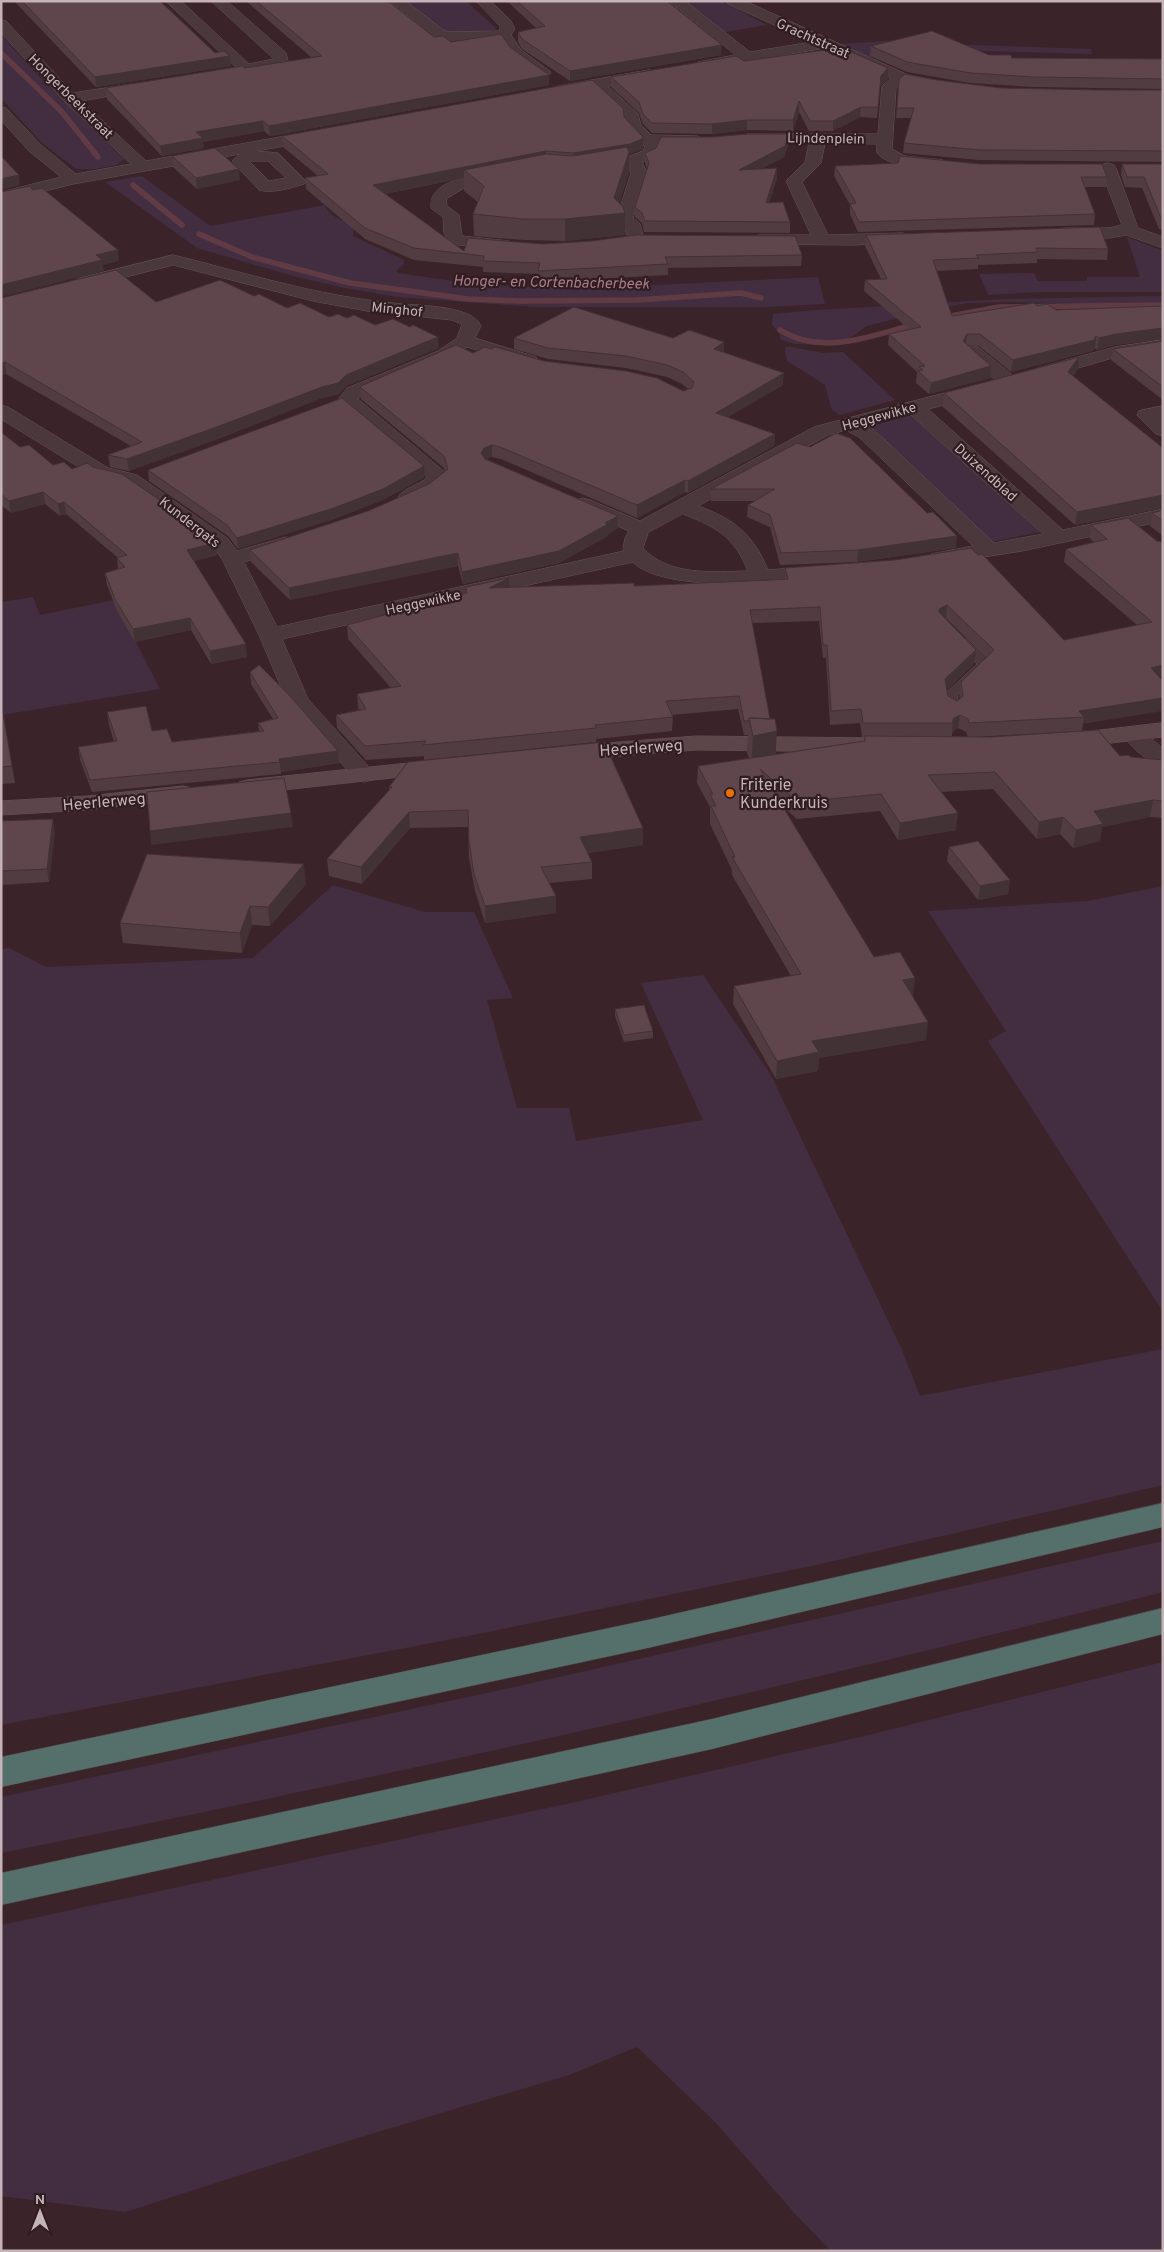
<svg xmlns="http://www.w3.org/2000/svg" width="1164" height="2252" viewBox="0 0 1164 2252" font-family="Overpass,sans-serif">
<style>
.green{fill:#432e41}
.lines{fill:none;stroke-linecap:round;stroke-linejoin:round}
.stream{stroke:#613b44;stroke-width:5.5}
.service-casing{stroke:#655357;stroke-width:1}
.minor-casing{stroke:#655357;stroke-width:1}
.secondary-casing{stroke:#655357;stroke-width:1}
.motorway-casing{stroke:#524044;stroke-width:1}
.service{fill:#4a383c;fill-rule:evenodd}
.minor{fill:#4a383c;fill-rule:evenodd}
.secondary{fill:#5d464a;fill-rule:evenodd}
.motorway{fill:#556f6a;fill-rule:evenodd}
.wall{fill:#513c41;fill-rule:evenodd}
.shaded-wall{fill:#423135}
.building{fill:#5e464c;stroke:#423135;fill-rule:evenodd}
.food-dot{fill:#e8710a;stroke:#2f1d21;stroke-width:2}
.labels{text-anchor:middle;stroke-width:4.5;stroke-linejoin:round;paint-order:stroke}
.far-street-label{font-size:14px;fill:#c6b3b7;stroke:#2f1d21}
.far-water-label{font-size:15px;font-style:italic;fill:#ab7d88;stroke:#2f1d21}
.street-label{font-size:16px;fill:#c6b3b7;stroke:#2f1d21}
.poi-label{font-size:16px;fill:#c6b3b7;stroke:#2f1d21;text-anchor:start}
</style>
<rect width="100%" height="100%" fill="#3a2429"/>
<path class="green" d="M402,1H466L497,29L487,32L448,34Z
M684,1H721L767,25L725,32Z
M1,35L42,80L124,159L117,165L95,169H76L41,142L1,98Z
M929,38L870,58L840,44Z
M941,44L1091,49L1092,54L949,50Z
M142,176L210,226L325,205C329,217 343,220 354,225L353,236L404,260V264L396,271L398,273L487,286L592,288L818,277L825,304L767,307H535L397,297L340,287L293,276L197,248L105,182Z
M1127,237L1163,251V292H1041L988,295L979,274L1034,273L1038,281H1087V277H1140Z
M1163,296V305H1151L1010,302L968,303L938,308L867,326L844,342L828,345L795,344L781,340L779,333L772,325L773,314L816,310L1005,299Z
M786,346L823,353L843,352L895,400L840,415L832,410L825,385L787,361L785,351Z
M911,415L1040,532L990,542L868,427Z
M33,597L40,615L114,600L160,689L1,715V602Z
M333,885L425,912H474L513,998L487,1000L517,1108H569L576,1141L703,1120L641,983L703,975L771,1075L902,1350L920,1396L1163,1349V1485L816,1565L468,1636L1,1725V949L9,948L46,967L253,958Z
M1163,886V1312L988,1041L1006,1031L928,911L1088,901Z
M1163,1541V1592C778,1690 390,1776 1,1853V1797L510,1688Z
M1163,1662V2251H831L798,2217L715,2122L637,2047L569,2075L331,2146L125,2212L1,2196V1925L571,1803L873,1734Z"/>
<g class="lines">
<path class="stream" d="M1,53L62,112L98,157
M133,185L182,225
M199,234L252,257L350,283L468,299L519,301L637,300L741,293L761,298
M940,318L999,307L1163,305
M780,330C823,357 874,335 919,323"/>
<defs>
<path id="service" d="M962,638L966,639L990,664L957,695L960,709L954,713L948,709L945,694L977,664L956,642Z"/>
<path id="minor" d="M166,1H181L249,64L274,59L211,1H227L286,53L288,61C279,73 255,72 240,74L235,73L233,70L235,67Z
M390,1H406L443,30L449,32L500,31V26L476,1H491L511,21L515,29L511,35L521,50L551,72L549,75H539L511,56L500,39L449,40L433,36Z
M669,1H685L750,52L812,42L728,4L726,1H745L906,74L942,84L944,87L942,90L937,91L903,82L896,88L892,149L905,156L943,160L945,163L943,166C930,169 882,166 877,152C876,150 877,145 877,144L825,143L821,163L802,182L828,235L902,233L908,234L910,238L908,242L853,245L754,244L752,240L754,236L760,235H811L786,181L805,162L809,143L752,142L747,140L744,137L747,134H878L882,86L891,78L825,48L703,69L698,68L696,65L698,62L735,55Z
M1,20L6,21L73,93L144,82L149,83L151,86L149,89L81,101L146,161L319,130L324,132L327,135L324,138L319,140L256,151L278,153L306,181L304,184C291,188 272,194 259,190L232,161L240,154L73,184L1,202V192L61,177L29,151L1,120V107L6,108L41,145L76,174L131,164L64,101L1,33ZM254,161H268L286,178L269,181L250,162Z
M649,70L654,71L656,74L654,77L608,86L638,114L641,125L651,135L697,136L702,138L705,141L702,144L697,146L660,145L655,157L642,162L647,173L633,218L640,224L644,239L642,243H630L624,227L616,220L631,173L625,160L627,157L643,151L645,147L625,126V118L593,88L558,94L553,93L551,90L553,87L558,86Z
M1108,163L1114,165L1116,168L1138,228L1163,237V248L1126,235L1109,238H1065L1059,237L1057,233L1059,229L1065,228H1109L1122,225L1100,168L1102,165Z
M501,172L507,174L509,177L507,180L464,188L446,199L447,206L459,215L462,236L509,241L511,245L509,249L503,250L450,244L444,233L443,217L431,208C428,177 479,176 501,172Z
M173,255C246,273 318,296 393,303C414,306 472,304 481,326L475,338L536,357L539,361L536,365L530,366L467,347L450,359L361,396L358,399L446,473L447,480C438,493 416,505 401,501L398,497C404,488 418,485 427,478L426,475L338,400L347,388L438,351L457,338L462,324L452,320L367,311L313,301L173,265L83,288L77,287L74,283L77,279Z
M1163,340V350L1116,357L1043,378L1037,376L1034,372L1037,368L1115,347Z
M972,346L978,347L1016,378L1018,382L1016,386L1009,388L1002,386L966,355L963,351L966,347Z
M980,384L987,386L989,390L987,394L928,409L1063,530L1163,509V521L1022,551L938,564L931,562L928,558L931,554L973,546L859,437L846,430L828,435L698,506C734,519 753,534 768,570L821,566L828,568L831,572L828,576C791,586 660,592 633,562L282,639L308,699L376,775L372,780L364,782L356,780L287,701L259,635L222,559L213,546L124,484L95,477L1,419V405L8,407L108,468L137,475L227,538L237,551L286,537L293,539L296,543L293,547L244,562L277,627L624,551L623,549L625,538L629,531L576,508L573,504L576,500L583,498L590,500L640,521L814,427ZM910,414L1043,534L994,543L873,429L866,425ZM683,514C717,527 734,537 748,571C713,572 668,576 643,548L648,533Z
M1163,406V418H1161L1163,420V436L1156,434L1137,415L1139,411Z
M1133,727L1141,729L1163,749V766C1147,762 1131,747 1122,734L1125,729Z"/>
<path id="secondary" d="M1163,723V737L1067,748L1059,746L1056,741L1059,736L1067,734Z
M696,736L879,738L887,740L890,745L887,750L879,752L696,750L570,760L562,758L559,753L562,748L570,746Z
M438,760L446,762L450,767L446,772L247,794L239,792L235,787L239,782L247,780Z
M184,786L192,788L196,793L192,798L87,810L1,815V801L87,796Z"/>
<path id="motorway" d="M1163,1503V1527L652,1647L1,1787V1757L652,1619Z
M1163,1608V1634L712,1749L1,1905V1873L712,1719Z"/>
</defs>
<use href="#service" class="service-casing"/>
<use href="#minor" class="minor-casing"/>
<use href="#secondary" class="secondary-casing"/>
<use href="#motorway" class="motorway-casing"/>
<use href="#service" class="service"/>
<use href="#minor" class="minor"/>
<use href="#secondary" class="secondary"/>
<use href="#motorway" class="motorway"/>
</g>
<path class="wall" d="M14,1H160L215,53L230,56L231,66L96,87Z
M246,1H388L434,37L451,42L510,47L549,85L270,136L264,131L203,142L204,148L162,156L107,99L106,88L312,58Z
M507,1H667L721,55L570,81L522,49L518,42V32L536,28Z
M871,46L989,55L1012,58L1163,59V89L1034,87L970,83L907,72L870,56Z
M833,55L888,79L880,86L877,118L860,117L833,131H809L799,112L793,131L747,130L712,134L652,133L643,124L639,113L611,87V77L744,61Z
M899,79L937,80L1001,88L1099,90H1163V162L979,160L903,153L904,143L911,118H896Z
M624,117L643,137V147L642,150L629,154V173L619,203L625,213V235L565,241L524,240L474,236L473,214L478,202L464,191V178L385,194L464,251L543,244L802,255L801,266L668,268V275L538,282V274L483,272V267L414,260L365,239L306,189L305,178L318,176L283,147L282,136Z
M789,134L788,145L784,157L761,169L777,179L769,202L790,222V233L644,232L642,223L635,217V207L647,169L645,163V153L712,137Z
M172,156L240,180L197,189L173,167Z
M1122,164H1163V229H1159L1142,188L1125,187L1121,175Z
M835,166L1107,177L1106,187H1085L1095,214L1094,225L858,232L850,214V205L834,176Z
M866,235L1108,249L1107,260L1037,259V263L978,265V269L937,271L952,316L1037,306L1056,310L1163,306V339L1115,345L1097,350L1095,348L1092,351L1011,372L979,346L968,345L991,366L990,378L929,394L916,383L917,372L888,345L889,334L909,329L864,291L865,280L881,279L865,246Z
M254,296L287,308L329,317L347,318L375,325L439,348L346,386L339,394L322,398L223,437L129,471L110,467L108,455L131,446L6,374L1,375V298L156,302Z
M514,338H673L724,352L783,385L728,417L775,434L774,446L688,493L685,492L637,518L501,459L492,457L486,459L618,516V528L608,534V536L559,563L463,584L458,566L290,600L251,562L250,550L368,511L429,484L445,471L444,468L361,399L360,387L473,353L491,349L683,391L688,389L682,384L667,377L626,368L548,359L514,349Z
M1163,341V400L1111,360L1113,349Z
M1079,357L1078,369L1073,376L1163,448V508L1075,525L942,406L944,393Z
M1,432L20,447L53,465L72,469L216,543L217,555L194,561L247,657L211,664L191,630L135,642L117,611L107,585L105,573L118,569L117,557L66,514L60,516L45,504L11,513L1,505Z
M797,443L956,548L857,562L780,565L770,527L747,517L748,505L755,501H711V489Z
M148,470L425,477L383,500L334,519L238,549L228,536L149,481Z
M1163,510V536L1150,526L1152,513Z
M1091,525L1157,541L1160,679L1083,724L1082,731L975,737L1120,756L1163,760V818L1150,817L1102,827L1100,841L1073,848L1060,834L1037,839L993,789L941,792L956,830L898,840L880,811L797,819L783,807L874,957L913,996L926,1040L819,1058L818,1071L776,1079L733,1004L734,986L791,976L732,875V870L710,824V807L697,783L698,766L749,758L747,752L748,735H744L738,709L672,715L673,717L672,731L596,739V742L424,760V756L366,760L337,728L336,715L359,710L358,707L357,694L391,688L348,639L347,625L466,594V587L509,578V588L634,586L770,580L785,579V568L895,560L1064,640L1137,625L1064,562L1066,549L1094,542L1090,539ZM946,618L986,658L961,682L959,696L960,698L957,701L948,696L947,690L974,664ZM819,621L823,658H826L830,725L860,723L862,737H865L864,741L776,754L770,719L752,623ZM958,728L966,732L968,737L952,736V733Z
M250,672L339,763L281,772V774L92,792L80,760L78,747L114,742L109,725L107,712L152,731L172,742L259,731L258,723L273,719L251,684Z
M1,713H3L15,783L1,784Z
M389,787L643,828V845L588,853L592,862V879L549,883L556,913L485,923L475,891L469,858L468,827L410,828L362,884L329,876L327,859L389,791Z
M1,821L55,832L49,882L1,885Z
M949,847L1010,880L1008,894L978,900L947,861Z
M306,884L270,926L252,925L242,953L123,943L120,923Z
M615,1009L653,1031V1038L624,1042L615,1016Z"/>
<path class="shaded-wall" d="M722,45L721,55L570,81V71Z
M230,56L231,66L96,87L95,77Z
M888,68V79L880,86L877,118L881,76Z
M549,75V85L270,136L269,126Z
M799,101V112L793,131V120Z
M861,107L860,117L833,131V121Z
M747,120V130L712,134V124Z
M263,121L264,131L203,142L204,148L162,156L160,146L196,132Z
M789,134L788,145L784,157L739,181V170Z
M643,137V147L642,150L629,154V173L616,214L625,213V235L565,241V219L614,198L573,163V153Z
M546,151V161L464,170V178L373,196V185Z
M777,168V179L766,213V203Z
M239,169L240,180L197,189L196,178Z
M19,175L20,185L1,190V179Z
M118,250L119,261L103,265L104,271L1,297V285L96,255Z
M1163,328V339L1115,345L1097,350L1099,338L1116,334Z
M967,334L966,345L963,341Z
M1096,336L1095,348L1092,351L1011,372L1013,360Z
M438,337L439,348L346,386L339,394L322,398L223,437L129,471L127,459L346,375Z
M724,342V353L714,349Z
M1079,357L1078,369L1066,384L1068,372Z
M5,362L6,374L1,375V363Z
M991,366L990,378L929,394L931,383Z
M784,373L783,385L716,424V413Z
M775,434L774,446L688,493V481Z
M492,445V457L484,460L481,453L484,448Z
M424,466L425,477L383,500L334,519L238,549L237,538Z
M685,480V492L637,518V505Z
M43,492L45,504L11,513L9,501Z
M1163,495V508L1075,525L1077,512Z
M64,502L66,514L60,516L58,504Z
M618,516V528L608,534V536L559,563L463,584L462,572L605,523Z
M957,536L956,548L857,562L858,550Z
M216,543L217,555L189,563L187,550Z
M458,553V566L290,600L289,588Z
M509,578V591L489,588Z
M947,605L946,618L938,622L939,609Z
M190,618L191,630L135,642L133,629Z
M246,644L247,657L211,664L210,651Z
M976,650L974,664L944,693L945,679Z
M1163,665V678L1148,682L1151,668Z
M1163,698V711L1083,724L1084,717L1079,711Z
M960,715L958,728L952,733L953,723V719Z
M777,731L775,765L751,770L753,736Z
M338,751L339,763L281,772L279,759Z
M1153,800L1150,817L1102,827L1100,841L1073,848L1076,830L1094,811Z
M409,812L410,828L362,884L361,867Z
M291,813L293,827L151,845L150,831Z
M958,813L956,830L898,840L900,823Z
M1063,817L1060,834L1037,839L1039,822Z
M53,819L55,832L49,882L47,869Z
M643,828V845L580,854V837Z
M304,864L306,884L270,926L268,907Z
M1010,880L1008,894L978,900L980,886Z
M556,896V913L485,923V906Z
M250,906L252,925L242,953L240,933Z
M915,978L913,996L901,998L903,980Z
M928,1022L926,1040L819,1058L818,1071L776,1079L777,1061L812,1041Z"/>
<path class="building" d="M22,1H160L215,53L224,51L230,56L95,77Z
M256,1H388L434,37L443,36L451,42L501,34L510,47L549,75L269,126L263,121L196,132L203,138L160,146L106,88L242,66L245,68L322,56Z
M517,1H667L722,45L570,71L522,39L518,32L545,26Z
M932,31L989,55H1011L1012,58L1163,59V79L1035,77L971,73L907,62L871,46Z
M825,50L833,55L849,51L888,68L881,76L878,107H861L833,121H810L799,101L793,120H747L712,124L652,123L643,114L639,102L611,77L736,56L744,61Z
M905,74L937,80L1001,88L1099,90H1163V151L980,150L904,143L914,108H897L899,79Z
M592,80L623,108L624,117L643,137L642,139L630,144L573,153L546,151L373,185L464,251L468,238L543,244L592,241L636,235L795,236L802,255L665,257L668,264L538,271L540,263L483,261L484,256L414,248L365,228L305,178L328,174L282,136Z
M748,134H789L785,146L739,170L777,168L766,203L783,202L790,222L645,221L642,213L635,207L649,163L645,153L656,148L661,137H712Z
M627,147L629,152L614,198L623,207L625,213L565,219H523L473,214L484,186L464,170L546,154L573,156Z
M215,148L239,169L196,178L172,156Z
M1,156L19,175L1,179Z
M900,156L980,164H1102L1107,177H1081L1095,214L859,222L850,204L856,203L835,166L898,163Z
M1122,164H1163V218H1161L1144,177H1127Z
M30,186L33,190L42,188L118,250L96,255L102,260L1,285V192Z
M1100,227L1108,249L1036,248L1038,252L976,255L979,258L933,260L952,316L1034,303L1037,306L1047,304L1056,310L1163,306V328L1116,334L1099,338L1096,336L1094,340L1013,360L980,334H967L963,341L991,366L931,383L918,371L923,370L919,367L925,366L889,334L921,327L865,280L887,279L866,235Z
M116,270L156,302L220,280L254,296L259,294L287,308L300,303L329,317L338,314L347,318L354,315L375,325L393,319L410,327L413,325L438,337L346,375L338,383L322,387L222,425L127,459L108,455L142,442L5,362L1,363V298Z
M574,307L673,338L689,330L724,342L714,349L784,373L716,413L775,434L688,481L685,480L637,505L500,447L492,445L484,448L481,453L485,459L618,516L605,523L608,524L559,551L462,572L458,553L289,588L250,550L368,511L429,484L448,469L444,456L360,387L361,386L456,345L473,353L485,347L491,349L496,347L544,361L626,371L657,378L683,391L692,388L694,382L683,372L667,365L626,356L548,348L514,338Z
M1163,341V387L1113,349Z
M1079,357L1068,372L1163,448V495L1077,512L944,393Z
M342,398L424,466L383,489L334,508L237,538L227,525L148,470Z
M1,432L20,447L29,445L53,465L64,462L72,469L87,463L93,467L122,474L210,535L216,543L187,550L246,644L210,651L190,618L133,629L115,599L105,573L125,567L117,558L127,555L64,502L58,504L43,492L9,501L1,494Z
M836,433L850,438L927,513L933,512L957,536L858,550L781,553L770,515L748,505L775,489H711L797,443L810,447Z
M1163,510V521L1152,513Z
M1128,518L1157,541L1163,542V665L1151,668L1163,681V698L1079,711L1084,717L969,723L968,719L960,715L953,719V723H863L861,709L831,711L827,645H823L820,607L750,610L770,719L749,718V721H744L739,696L666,701L673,717L595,725L596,728L423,745L426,741L365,746L336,715L366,709L357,694L401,686L347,625L467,593L466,587L509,578L489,588L634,583V586L770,580L788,579L785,568L895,560L971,548L978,555L982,554L1064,640L1152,622L1066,549L1107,539L1091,525ZM947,605L994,650L961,682L963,696L957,701L948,696L945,679L976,650L939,612V609Z
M259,665L290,696L338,751L279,759L280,762L90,780L78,747L117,741L107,712L146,706L152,731L167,729L172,742L264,731L258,723L278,718L250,672Z
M1,713H3L12,766L1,767Z
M749,718L775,719L777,731L753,736Z
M1098,730L1120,756L1128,755L1131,757L1163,760V801L1153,800L1094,811L1103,824L1076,830L1063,817L1039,822L995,772L928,775L958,813L900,823L881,794L798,802L760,769L874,957L900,952L915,978L903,980L928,1022L812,1041L819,1052L777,1061L734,986L801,974L732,857H735L711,806H716L710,794H713L698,766L865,741V736L990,737Z
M604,742L643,828L580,837L592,862L541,867L556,896L485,906L474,874L469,841L468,810L409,812L361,867L327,859L392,787H389L408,762Z
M284,778L291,813L150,831L147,792Z
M53,819L47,869L1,871V821Z
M978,841L1010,880L980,886L949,847Z
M147,854L304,864L268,907L250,906L240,933L120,923Z
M644,1005L653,1031L624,1035L615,1009Z"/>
<circle class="food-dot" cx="730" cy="793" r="5"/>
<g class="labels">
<g class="far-street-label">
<text transform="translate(813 38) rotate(24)" y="5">Grachtstraat</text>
<text transform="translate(71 96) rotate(45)" y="5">Hongerbeekstraat</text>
<text transform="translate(826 138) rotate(1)" y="5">Lijndenplein</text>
<text transform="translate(397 309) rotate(6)" y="5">Minghof</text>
<text transform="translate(879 416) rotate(-15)" y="5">Heggewikke</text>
<text transform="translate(986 472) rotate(42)" y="5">Duizendblad</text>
<text transform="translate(190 522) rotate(38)" y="5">Kundergats</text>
<text transform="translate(423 602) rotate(-12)" y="5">Heggewikke</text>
</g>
<g class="far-water-label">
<text transform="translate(551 282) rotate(1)" y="5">Honger- en Cortenbacherbeek</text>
</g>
<g class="street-label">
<text transform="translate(641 747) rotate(-4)" y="6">Heerlerweg</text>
<text transform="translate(104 801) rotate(-5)" y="6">Heerlerweg</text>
</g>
<g class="poi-label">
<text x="740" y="790">Friterie<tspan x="740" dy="18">Kunderkruis</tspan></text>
</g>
</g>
<rect width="1164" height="2252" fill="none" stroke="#c6b3b7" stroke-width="5"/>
<g transform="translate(40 2212)" stroke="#2f1d21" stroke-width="4" paint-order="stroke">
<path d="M0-4L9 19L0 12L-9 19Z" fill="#c6b3b7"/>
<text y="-8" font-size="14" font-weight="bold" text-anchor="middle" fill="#c6b3b7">N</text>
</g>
</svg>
